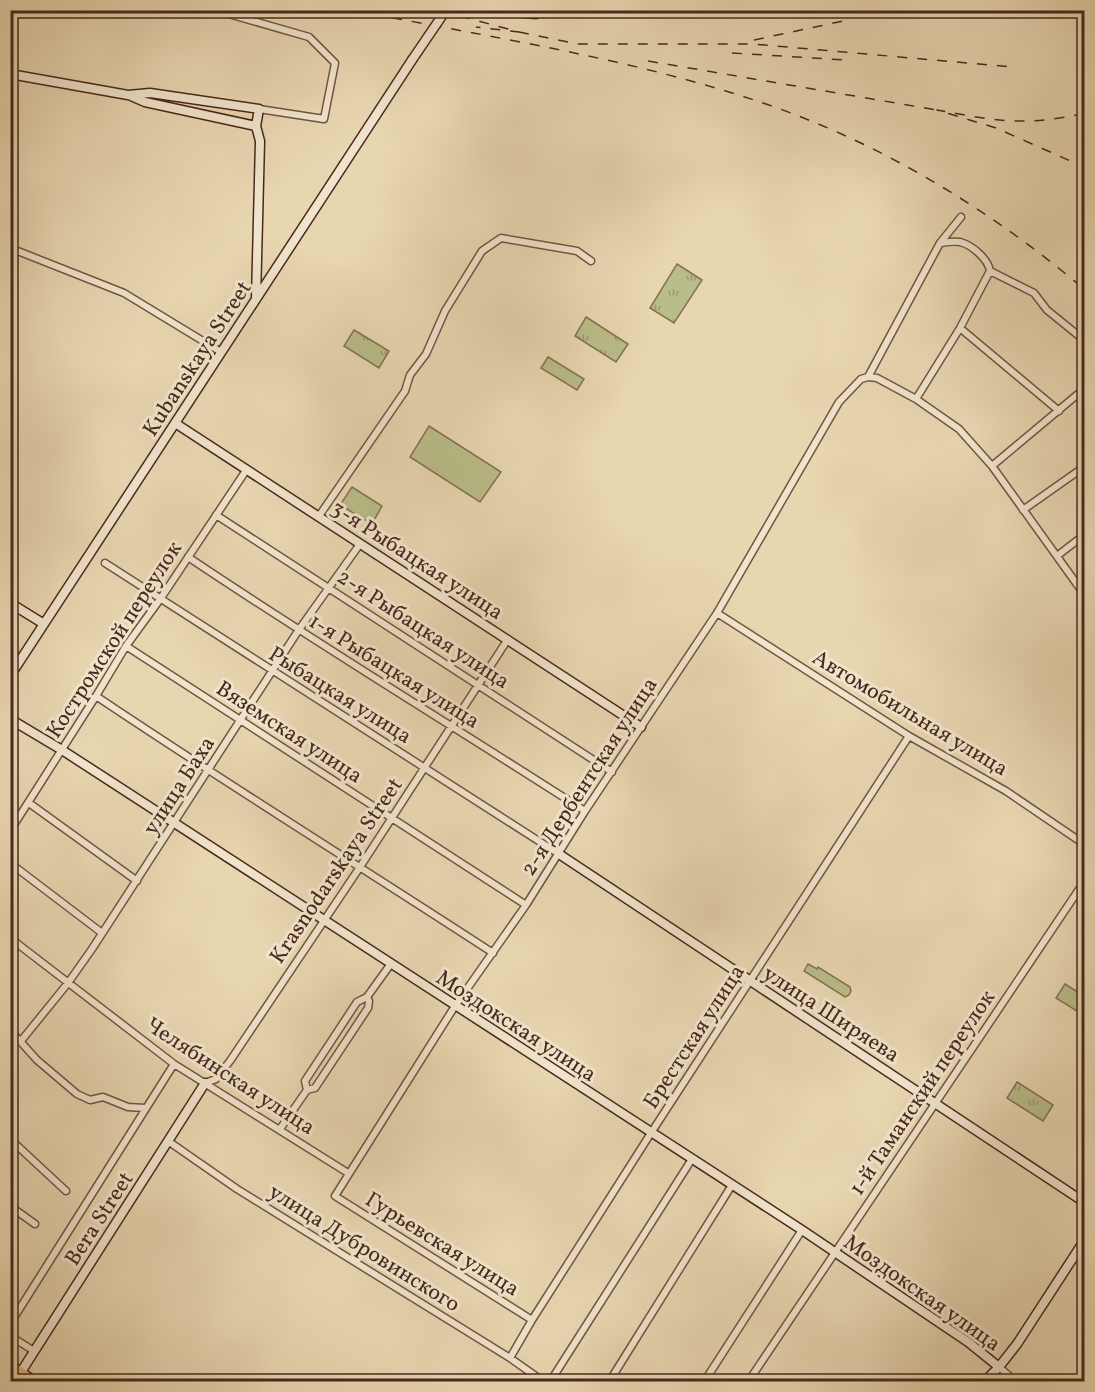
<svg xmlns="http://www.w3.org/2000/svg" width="1095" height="1392" viewBox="0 0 1095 1392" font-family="Vollkorn,serif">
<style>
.grass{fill:url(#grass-tufts);stroke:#827252;stroke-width:1.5}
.garden{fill:#b9bd89;stroke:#827252;stroke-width:1.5}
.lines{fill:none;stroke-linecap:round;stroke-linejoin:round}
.street-casing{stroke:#725441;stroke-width:9}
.secondary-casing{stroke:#4a281c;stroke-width:11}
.primary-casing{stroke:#4a281c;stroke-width:12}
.street{stroke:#f0e4cc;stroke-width:6}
.secondary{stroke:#f0e4cc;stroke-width:8}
.primary{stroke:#e4bb78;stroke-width:9}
.rail{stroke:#4a281c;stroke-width:1.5;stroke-dasharray:10 10;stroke-linecap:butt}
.secondary-bridge-casing{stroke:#4a281c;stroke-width:11;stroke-linecap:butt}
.secondary-bridge{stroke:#f0e4cc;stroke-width:8}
.labels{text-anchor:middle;stroke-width:6;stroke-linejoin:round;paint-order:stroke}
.street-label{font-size:22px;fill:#4a281c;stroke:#f0e4cc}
</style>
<defs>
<pattern id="grass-tufts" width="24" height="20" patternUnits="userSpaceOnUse" patternTransform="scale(1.5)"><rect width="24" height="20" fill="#b9bd89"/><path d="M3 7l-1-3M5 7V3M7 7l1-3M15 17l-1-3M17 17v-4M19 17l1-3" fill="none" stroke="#989a6f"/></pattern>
</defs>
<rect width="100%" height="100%" fill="#e8d6b1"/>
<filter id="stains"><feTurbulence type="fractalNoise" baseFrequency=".00333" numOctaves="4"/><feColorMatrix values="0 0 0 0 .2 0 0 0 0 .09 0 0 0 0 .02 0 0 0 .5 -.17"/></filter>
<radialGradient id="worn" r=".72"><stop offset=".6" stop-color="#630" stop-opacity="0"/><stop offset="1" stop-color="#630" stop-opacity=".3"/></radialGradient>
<path class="grass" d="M677,264L702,280L674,323L650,308Z
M586,317L628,344L616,362L575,336Z
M354,330L389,351L379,368L344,346Z
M808,964L817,969L818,967L850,987L851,991L849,995L845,997L804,971Z
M1017,1082L1053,1105L1043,1121L1007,1098Z"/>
<path class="garden" d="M548,357L584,379L577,390L541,368Z
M429,426L501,472L480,502L410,457Z
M352,487L382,506L372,524L340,505Z
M1065,984L1084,996V1005L1080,1013L1056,998Z"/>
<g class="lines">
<defs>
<path id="street" d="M215,10L309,37L335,63L324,119L259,109
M1075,10V13
M941,243C947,242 954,241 960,242C972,245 988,259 990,271L1034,293L1047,310L1084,340
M10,248L124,293L221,352
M960,328L1059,411
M868,377L877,378L916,399L959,429L992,466L1084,594
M868,377L940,243L961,217
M916,399L960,328L990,271
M992,466L1084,389
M1023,510L1084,467
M216,515L612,772
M319,516L405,391L410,375L426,354L445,311L482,251L501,238L577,251L591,261
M1057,556L1084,535
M188,557C319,645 453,726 585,811
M105,563L559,854
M717,613L909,736L1006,791L1084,844
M126,646L526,905
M96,696C227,784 361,867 493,953
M29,803L137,881
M10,831L96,696L126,646L161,598L247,469
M10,863L102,933
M10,938L174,1064L348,1173
M10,1030L37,1060L77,1094L90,1100L103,1097L128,1107L145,1108
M21,1041L68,983L92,949L298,631L360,544
M205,1083L216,1079L230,1061L360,867L508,639
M307,1090L315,1088L368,1008L369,1001L367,997L390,965
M280,1129L307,1090L305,1081L357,1002L367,997
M10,1139L66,1191
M168,1141L237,1189L510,1358L544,1382
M10,1206L35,1224
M532,1320L335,1196L455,1006L526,905L585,811L717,613L839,402L861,379L868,377
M10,1324L174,1064
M10,1336L34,1351
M510,1358L532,1320L651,1133L909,736
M999,1367L1016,1382
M550,1382L692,1159
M609,1382L732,1185
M704,1382L802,1230
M748,1382L1084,882"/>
<path id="secondary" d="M489,10L536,14L542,10
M10,74L128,95L150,93L259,109L256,126L260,141L256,299
M131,96L145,102L256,126
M175,423L641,727
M10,603L44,624
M10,676L412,60
M10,719L62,750L802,1230L968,1342L999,1367
M559,854L1084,1202
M21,1372L205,1083
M984,1382L999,1367L1017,1344L1084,1241"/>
<path id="primary" d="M10,1365L35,1382
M10,1380L12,1382"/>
</defs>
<use href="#street" class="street-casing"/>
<use href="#secondary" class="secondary-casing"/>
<use href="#primary" class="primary-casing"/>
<use href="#street" class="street"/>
<use href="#secondary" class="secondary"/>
<use href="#primary" class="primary"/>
<path class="rail" d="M353,10C488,37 630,58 760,102C879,142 988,208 1084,289
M460,16L519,32L476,27
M519,32L578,44H753L1013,67
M754,40L848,20
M732,53L844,60
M648,61L937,110
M1084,114C1065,117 1045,121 1025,121C996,122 966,115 937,110L996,128L1084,167"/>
<defs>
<path id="secondary-bridge" d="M412,60L446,10"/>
</defs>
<use href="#secondary-bridge" class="secondary-bridge-casing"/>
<use href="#secondary-bridge" class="secondary-bridge"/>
</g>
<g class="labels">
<g class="street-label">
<text transform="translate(196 358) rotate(-57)" y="8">Kubanskaya Street</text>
<text transform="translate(418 559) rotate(33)" y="8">3-я Рыбацкая улица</text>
<text transform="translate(424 628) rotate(33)" y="8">2-я Рыбацкая улица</text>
<text transform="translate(113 639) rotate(-57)" y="8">Костромской переулок</text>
<text transform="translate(395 670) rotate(32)" y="8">1-я Рыбацкая улица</text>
<text transform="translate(341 694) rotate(32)" y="8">Рыбацкая улица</text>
<text transform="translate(911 712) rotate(31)" y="8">Автомобильная улица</text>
<text transform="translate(290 731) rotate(33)" y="8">Вяземская улица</text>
<text transform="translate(588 776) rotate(-57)" y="8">2-я Дербентская улица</text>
<text transform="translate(178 785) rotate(-57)" y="8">улица Баха</text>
<text transform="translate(335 870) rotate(-56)" y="8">Krasnodarskaya Street</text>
<text transform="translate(832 1013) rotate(33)" y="8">улица Ширяева</text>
<text transform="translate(517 1025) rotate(33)" y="8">Моздокская улица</text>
<text transform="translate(693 1036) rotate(-57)" y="8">Брестская улица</text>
<text transform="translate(231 1075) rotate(33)" y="8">Челябинская улица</text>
<text transform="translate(921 1092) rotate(-56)" y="8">1-й Таманский переулок</text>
<text transform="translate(98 1218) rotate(-57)" y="8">Bera Street</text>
<text transform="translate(443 1243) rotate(32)" y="8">Гурьевская улица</text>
<text transform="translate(365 1247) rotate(32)" y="8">улица Дубровинского</text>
<text transform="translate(923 1292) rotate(35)" y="8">Моздокская улица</text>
</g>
</g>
<rect width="1095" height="1392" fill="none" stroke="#e8d6b1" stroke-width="36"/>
<rect x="12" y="12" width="1071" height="1368" fill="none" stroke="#4a281c" stroke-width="3"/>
<rect x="18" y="18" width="1059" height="1356" fill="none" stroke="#4a281c" stroke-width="1.5"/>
<rect width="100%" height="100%" filter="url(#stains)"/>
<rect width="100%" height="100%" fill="url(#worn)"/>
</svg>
